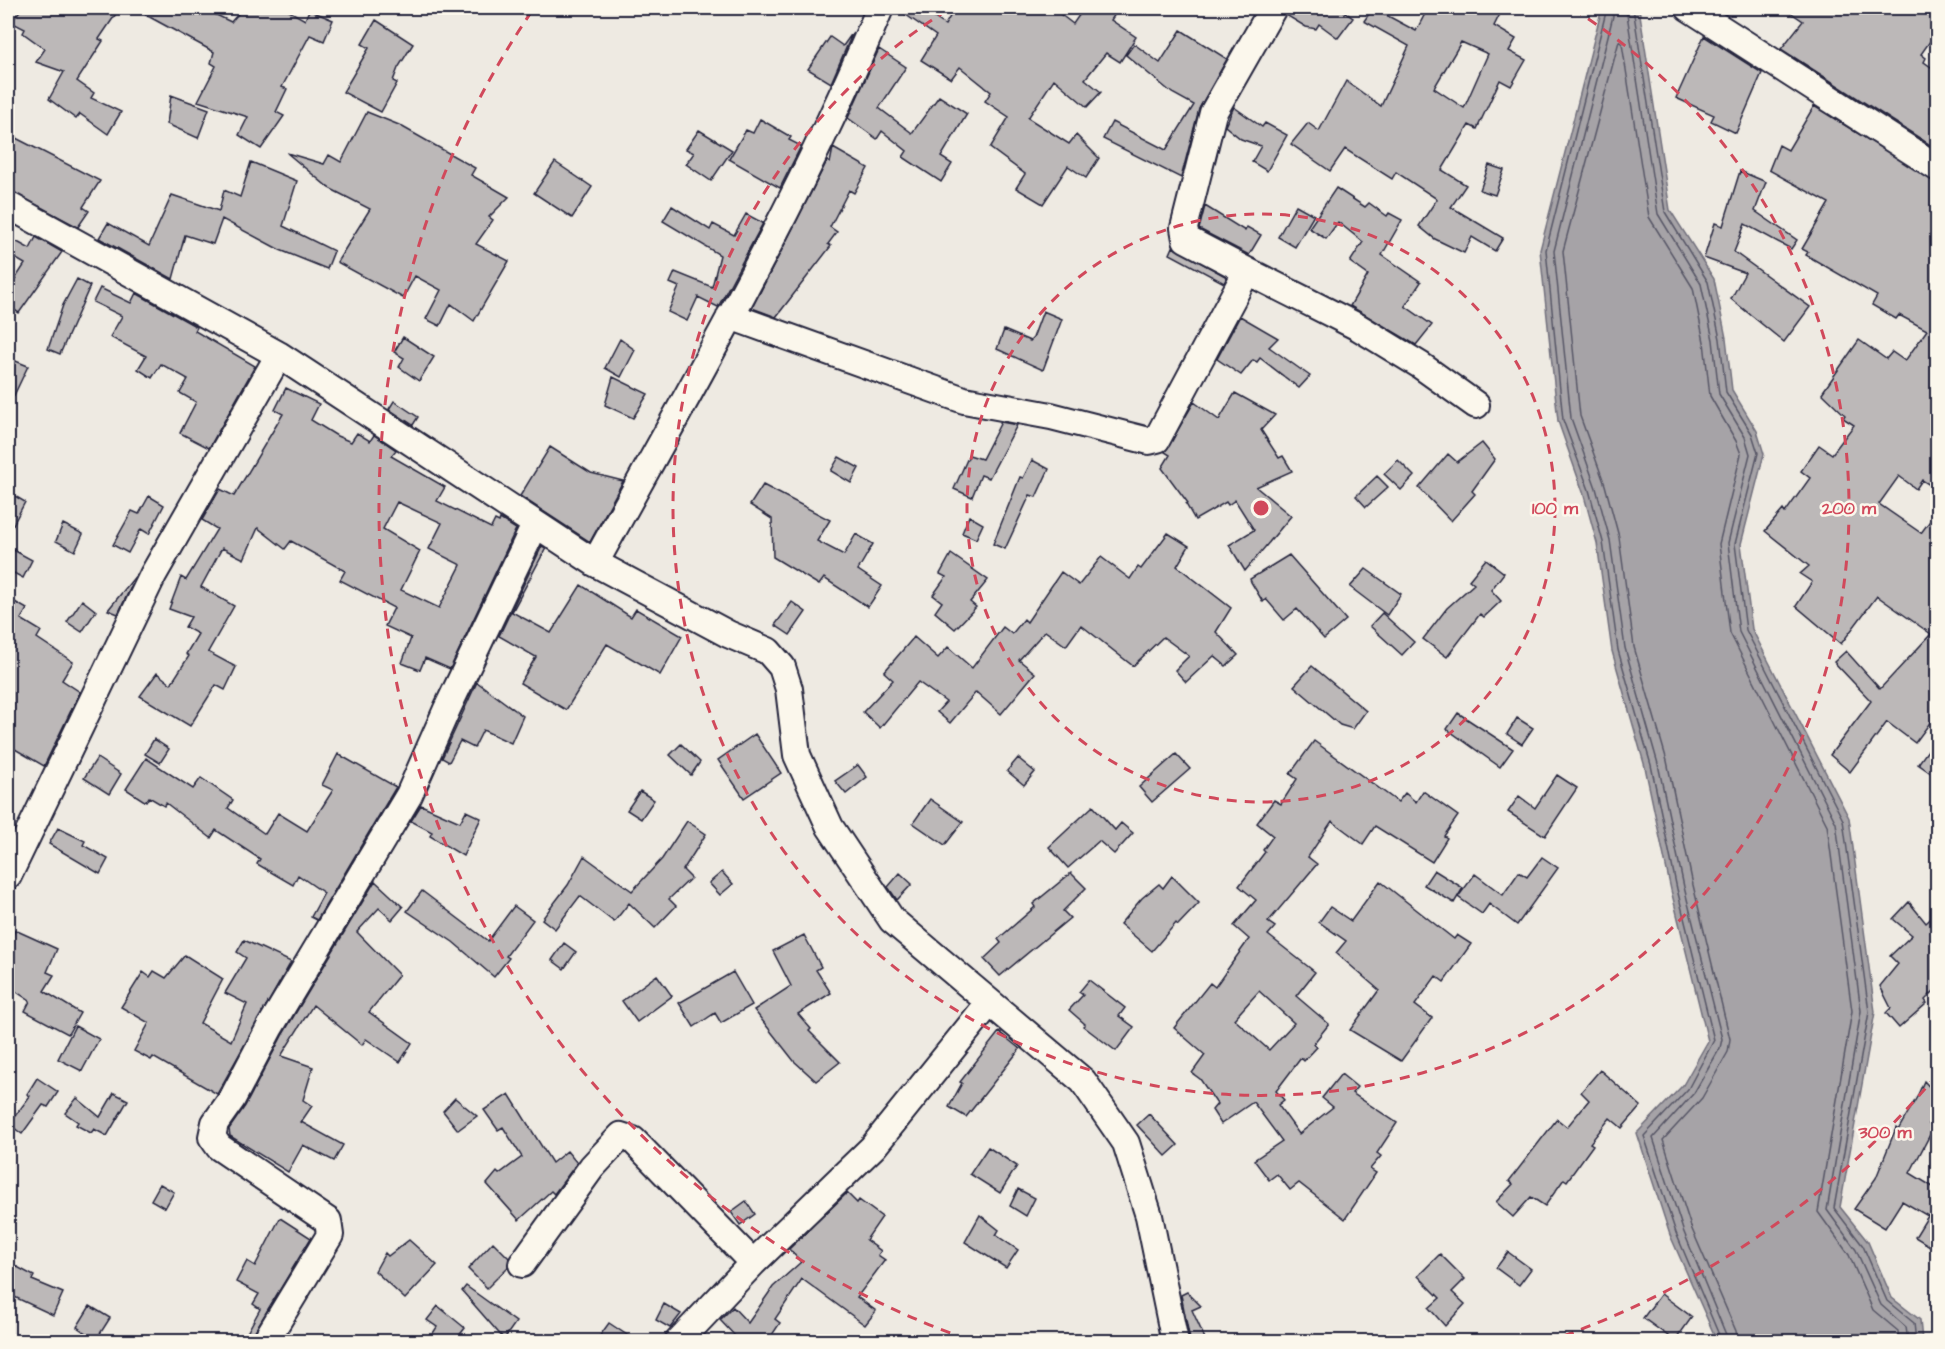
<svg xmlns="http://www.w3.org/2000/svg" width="1945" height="1349" viewBox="0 0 1945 1349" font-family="'Architects Daughter',sans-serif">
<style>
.water{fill:#a6a3a7;stroke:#716f7c;stroke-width:1.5}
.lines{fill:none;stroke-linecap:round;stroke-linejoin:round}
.shore{stroke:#575666;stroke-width:1.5}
.building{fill:#bcb8b8;stroke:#22223b;stroke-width:1.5;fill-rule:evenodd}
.minor-casing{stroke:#22223b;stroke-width:30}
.minor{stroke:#fbf7ec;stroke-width:26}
.ring{fill:none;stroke:#d1495b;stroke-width:3;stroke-dasharray:10 8}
.centre{fill:#d1495b;stroke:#fbf7ec;stroke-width:3}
.ring-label{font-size:18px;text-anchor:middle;font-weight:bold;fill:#d1495b;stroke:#fbf7ec;stroke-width:5;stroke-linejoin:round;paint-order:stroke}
</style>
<rect width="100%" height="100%" fill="#eeeae2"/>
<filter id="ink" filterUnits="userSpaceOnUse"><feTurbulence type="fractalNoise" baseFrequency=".0167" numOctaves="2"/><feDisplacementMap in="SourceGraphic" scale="12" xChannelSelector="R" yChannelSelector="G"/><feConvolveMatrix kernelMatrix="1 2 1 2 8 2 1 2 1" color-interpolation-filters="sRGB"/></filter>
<g filter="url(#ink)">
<path class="water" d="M1602,8H1639L1670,210L1714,279L1726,338L1732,390L1757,431L1764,454L1741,544L1752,629L1849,818L1875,1012L1840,1207L1868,1242L1892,1298L1920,1320L1922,1341H1717L1670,1235L1637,1133L1683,1085L1708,1041L1671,890L1645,767L1612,651L1597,543L1583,492L1558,421L1540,250Z"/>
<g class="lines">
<path class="shore" d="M1607,8L1546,250L1563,420L1589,490L1603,542L1618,650L1651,765L1677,889L1714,1040L1688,1089L1644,1136L1676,1233L1722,1342
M1615,8L1554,251L1571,418L1596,488L1610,540L1625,648L1658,764L1684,887L1722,1039L1720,1048L1694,1093L1653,1138L1683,1230L1729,1342
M1626,8L1658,214L1701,284L1713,340L1719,394L1745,437L1750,454L1728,543L1739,632L1836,823L1861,1011L1827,1210L1856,1250L1881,1305L1906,1327L1908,1342
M1633,8L1665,212L1708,282L1720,339L1726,392L1752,434L1758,453L1735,544L1746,630L1843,820L1869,1012L1834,1208L1863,1246L1887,1301L1914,1323L1916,1342
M1738,1342L1736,1331L1691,1227L1663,1140L1702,1098L1728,1052L1730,1039L1693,885L1667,761L1634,647L1619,537L1605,485L1580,416L1563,251L1619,41L1622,44L1649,217L1693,288L1704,342L1710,396L1736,441L1741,454L1719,544L1730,633L1827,825L1852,1011L1818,1212L1849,1255L1873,1310L1898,1331L1899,1342"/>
</g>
<path class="building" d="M22,8H120L99,39L103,41L77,81L94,93L91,98L121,112L108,134L80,114L76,119L49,99L64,72L36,62L45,49L23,33L25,29L11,22Z
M133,8H202L231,22L243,8H284L305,20L309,10L333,20L324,41L310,35L282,87L287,89L276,112L284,116L261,149L239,135L248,117L198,101L216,66L211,63L214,52Z
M900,8H920L945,25L955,8H1052L1073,24L1084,8H1119L1111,20L1136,37L1120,62L1106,53L1085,79L1101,92L1087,107L1054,79L1028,118L1069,144L1076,135L1099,158L1086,178L1068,166L1043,204L1016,188L1025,174L990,148L1009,117L985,101L991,92L960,67L951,79L921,60L936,36L899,10Z
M1288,8H1339L1353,18L1338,38L1319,24L1316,29L1306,27L1286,15Z
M1373,8L1416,31L1428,8H1503L1494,26L1516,39L1509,51L1526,60L1511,86L1500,80L1477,129L1469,125L1442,170L1466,185L1451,207L1503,238L1495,251L1472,237L1464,253L1435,239L1419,226L1437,199L1396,172L1392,179L1345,149L1330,171L1291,144L1308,123L1319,131L1346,81L1381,106L1409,46L1364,21ZM1461,42L1488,54L1464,108L1434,88Z
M1784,8H1938V30L1921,54L1926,58L1924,62L1938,72V150L1781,49L1803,21Z
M376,20L413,44L398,68L393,81L397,83L381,112L343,92L369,48L362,44Z
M1181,30L1227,59L1199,109L1181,178L1103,139L1112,122L1166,150L1194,105L1172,93L1126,55L1134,44L1160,63Z
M853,32L831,83L808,69L830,37L843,46Z
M1704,36L1762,73L1736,133L1711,121L1714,115L1676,98Z
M879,49L906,67L879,108L912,133L939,96L967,114L941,157L952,164L941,182L903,157L907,151L882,131L877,139L848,118Z
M171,95L209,109L198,138L167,124Z
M1814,106L1938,183V490L1922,480L1916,489L1899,476L1879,504L1921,533L1938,510V712L1915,743L1887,722L1850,772L1830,755L1871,701L1834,662L1846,651L1880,689L1931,634L1877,596L1841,644L1796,606L1812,582L1800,574L1809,566L1765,531L1783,510L1785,513L1810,478L1801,471L1819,445L1832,454L1854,425L1843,418L1845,415L1822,393L1859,340L1886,359L1892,352L1905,361L1927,330L1899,315L1896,319L1872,305L1877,296L1806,255L1808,252L1802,249L1829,203L1769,170L1779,145L1788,150Z
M1234,107L1262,127L1265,123L1287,135L1267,171L1252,162L1261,146L1241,139L1225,126Z
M367,112L399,125L475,168L471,175L509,197L489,217L493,220L476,244L509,261L474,321L451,304L440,326L426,319L441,290L415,276L403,298L337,262L370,209L329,188L287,153L324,164L329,155L341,162Z
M760,119L791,137L789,140L801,146L780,188L729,159L746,130L753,133Z
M699,130L732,150L711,181L686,164L694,153L686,149Z
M8,134L100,181L83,207L89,211L78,227L8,190Z
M833,148L868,168L854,193L849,190L830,227L837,232L828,244L831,246L776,317L752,308L827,161L830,163Z
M251,162L297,181L283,226L334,251L327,269L280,250L222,219L213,244L185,235L173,279L99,238L108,223L149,246L172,195L219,211L224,190L240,197Z
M555,162L592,187L572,218L534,193Z
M1489,165L1504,170L1495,195L1480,190Z
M1740,171L1766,182L1755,211L1797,240L1791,249L1745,224L1734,252L1810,307L1784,342L1731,299L1745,273L1704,258L1715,223L1723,226Z
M1336,188L1365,207L1369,203L1387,216L1389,213L1402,220L1382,255L1421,282L1405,306L1432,325L1416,345L1350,306L1368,275L1350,262L1363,242L1338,222L1326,239L1309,228Z
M1296,205L1314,215L1295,247L1278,237Z
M672,206L710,230L713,224L734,235L746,214L763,223L718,307L698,297L687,321L668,312L679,287L670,283L675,272L712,287L720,255L663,221Z
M1205,206L1245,231L1247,227L1261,235L1249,255L1199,229Z
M8,237L30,249L36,237L62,252L19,313L8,306V290L25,264L8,254Z
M1173,247L1227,277L1224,283L1170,254Z
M77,279L90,286L60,354L48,349L63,305Z
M100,288L131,303L136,293L197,327L195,331L255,366L209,448L180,433L196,402L180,393L188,379L161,364L152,378L138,369L146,356L110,337L122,316L93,302Z
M1043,311L1062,319L1043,370L997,349L1004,330L1030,341L1033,338Z
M1240,316L1278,338L1269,347L1310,376L1299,388L1260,358L1257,362L1253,360L1241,375L1217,359Z
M403,337L434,357L419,381L399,367L404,358L394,352Z
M620,339L635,350L621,377L605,368Z
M13,360L28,366L8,408V371Z
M613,377L648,394L633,418L605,405Z
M286,388L319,404L311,420L337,436L351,442L357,433L370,441L374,435L396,450L391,456L445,487L437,501L491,528L495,520L499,522L500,519L516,529L450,669L425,658L420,670L402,663L411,638L385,626L394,608L340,580L345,571L291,541L285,549L258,528L244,559L222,548L201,587L234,606L208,652L236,667L225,690L216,685L190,726L140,696L157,673L171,684L189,656L186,654L198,634L185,627L191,617L169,609L181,577L186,580L217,529L202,520L220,489L234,496L283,414L275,410ZM397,502L442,523L429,549L461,565L439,608L401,590L420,551L383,529Z
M1235,393L1275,415L1261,430L1279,458L1283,456L1292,471L1256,487L1291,516L1245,571L1229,545L1254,530L1235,500L1228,505L1226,502L1195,520L1186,504L1188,503L1162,468L1170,455L1165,452L1194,402L1219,420Z
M394,401L418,417L413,425L389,409Z
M1001,422L1017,425L989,478L981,475L972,497L954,489L969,455L982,459Z
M1482,443L1495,459L1472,491L1475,494L1451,521L1419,488L1448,454L1457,462Z
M550,447L591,473L623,481L590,542L520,496Z
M839,457L859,468L851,483L831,471Z
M1032,460L1049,469L1036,497L1030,495L1005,549L993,544L1020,477L1023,478Z
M1398,460L1414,476L1401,490L1384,474Z
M1377,476L1388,487L1366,507L1356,496Z
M763,485L830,520L817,541L844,555L856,534L873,544L858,570L882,586L868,607L824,578L819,585L773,557L772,519L750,505Z
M8,492L25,502L8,534Z
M149,496L164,505L149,534L141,529L128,553L113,545L132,511L139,514Z
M969,516L983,524L976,539L962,533Z
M63,524L83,534L75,551L56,541Z
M1168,533L1189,546L1177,566L1231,608L1216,632L1238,655L1226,666L1214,656L1186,682L1175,670L1189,656L1163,637L1133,666L1081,625L1066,646L1045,631L1019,660L1035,673L1001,714L976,692L950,723L937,712L946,702L918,682L880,728L863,712L893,680L884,672L914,637L938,658L948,647L972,668L1003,627L1012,634L1024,619L1027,622L1061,572L1079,585L1101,557L1130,579L1138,567L1141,569Z
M542,546L546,548L512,612L551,633L581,585L631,617L636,609L682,636L660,675L607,644L566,710L520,683L536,657L499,636Z
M8,547L32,560L23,578L8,570Z
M951,554L988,580L970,602L976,607L955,629L935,612L942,602L933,595L946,577L940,574Z
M1289,555L1346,620L1324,639L1297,609L1284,620L1266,599L1263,602L1251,582L1250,579Z
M1486,559L1504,573L1491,590L1501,601L1484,617L1480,614L1447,657L1423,639L1447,608L1474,584L1469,580Z
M1366,569L1401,594L1387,615L1350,587Z
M137,574L118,614L108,610Z
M8,598L27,609L21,619L41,631L37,638L73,662L62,680L80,692L44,766L8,745V722L14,711L8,707Z
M82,600L96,611L82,632L67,622Z
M792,602L806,612L790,635L775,625Z
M1382,613L1414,642L1402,655L1370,626Z
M1312,666L1366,711L1353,729L1340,725L1294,686Z
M477,682L523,716L511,743L483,730L474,748L460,741L449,762L442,758Z
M1458,713L1513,749L1500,767L1447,729Z
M1517,718L1533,728L1522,744L1507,734Z
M755,734L781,773L744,798L718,760Z
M1938,736V778L1918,764Z
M154,739L169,749L160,763L145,754Z
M1314,741L1398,802L1405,793L1416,802L1423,791L1458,816L1444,836L1447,838L1432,862L1375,826L1363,844L1332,821L1308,857L1317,864L1268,922L1275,927L1268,935L1315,972L1296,996L1329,1024L1313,1044L1317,1047L1304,1061L1301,1058L1276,1091L1284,1100L1278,1105L1299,1134L1333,1107L1322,1098L1341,1074L1357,1087L1352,1093L1397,1123L1377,1153L1381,1156L1370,1169L1376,1173L1345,1219L1299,1183L1290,1190L1277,1174L1269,1180L1254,1160L1282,1141L1253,1102L1221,1124L1212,1110L1217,1104L1200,1079L1192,1073L1205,1055L1174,1028L1210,983L1215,987L1249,939L1234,926L1256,900L1239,886L1265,852L1263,850L1273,836L1257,823L1274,800L1281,804L1297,779L1290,774ZM1259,991L1294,1023L1269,1050L1234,1019Z
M681,744L700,762L691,775L670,755Z
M338,754L396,787L317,920L311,917L324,893L298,875L293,885L257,864L260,859L216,830L211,838L166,803L164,806L149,797L146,802L126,789L146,758L193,789L201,778L233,800L228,808L265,834L278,813L307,831L333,790L322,785Z
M1176,754L1190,769L1152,802L1139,787Z
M97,758L121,774L109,794L84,778Z
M1018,758L1035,772L1024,785L1007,771Z
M858,765L867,777L846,794L835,781Z
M1557,775L1577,788L1545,836L1508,812L1519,796L1535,808Z
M640,791L654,800L641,819L627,810Z
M930,799L963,822L945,845L913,823Z
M421,805L460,822L466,811L481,818L463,856L430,836L432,832L411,821Z
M1093,806L1115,830L1121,823L1133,833L1114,854L1099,841L1068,868L1049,847Z
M687,821L706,834L683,870L691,878L669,899L676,906L655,928L629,903L614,922L580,896L555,929L542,919L568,885L584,856L632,891L662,859Z
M58,828L85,841L83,845L108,859L100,874L49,844Z
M1542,857L1558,868L1517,925L1489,904L1482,914L1458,897L1475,874L1503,895L1519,872L1527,877Z
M1434,870L1463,888L1454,903L1424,885Z
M722,872L733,884L720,895L709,883Z
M900,873L912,884L897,900L888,887Z
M1071,873L1086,888L1063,911L1070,918L1000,976L984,959L1001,943L998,939L1035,907L1033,904Z
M1172,876L1199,903L1178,925L1176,923L1152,951L1120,924L1142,898L1159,884L1163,888Z
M375,881L403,907L392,920L379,908L357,932L399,975L369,1012L412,1043L400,1062L366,1039L362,1045L313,1005L281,1056L313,1067L303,1100L312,1106L301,1122L343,1145L334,1161L303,1145L288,1172L230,1136L229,1129L245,1106L283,1034Z
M1380,881L1454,939L1457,935L1471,944L1444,982L1436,976L1415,1005L1432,1018L1401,1061L1350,1030L1379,990L1336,953L1346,941L1319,922L1330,907L1351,921Z
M422,891L488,941L514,906L533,920L506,956L509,958L494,977L453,942L407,911Z
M1909,902L1926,923L1938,912V987L1925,1000L1927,1003L1899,1028L1886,1013L1891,1008L1880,986L1898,964L1890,956L1912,935L1893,919Z
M15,930L57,949L47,972L54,975L44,991L80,1013L68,1034L25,1011L30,1001L8,986V948Z
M804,935L821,967L816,970L831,993L798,1014L811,1029L809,1031L840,1062L816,1081L794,1061L754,1010L791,986L773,951Z
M244,940L291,962L217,1094L153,1057L151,1060L134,1051L149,1023L121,1007L143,972L150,977L154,971L166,978L185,955L223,979L200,1023L231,1041L247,1004L225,993L246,958L237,952Z
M564,943L576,952L564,969L552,960Z
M733,972L752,1005L721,1023L715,1013L694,1027L679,1003Z
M657,975L672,996L637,1022L622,1001Z
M1089,980L1125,1008L1119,1016L1134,1027L1116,1051L1083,1026L1085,1024L1069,1010L1083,995L1079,992Z
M75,1026L99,1039L82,1071L58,1059Z
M999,1032L1020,1049L966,1117L949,1107L962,1083L960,1082Z
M1600,1070L1641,1106L1622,1128L1610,1118L1590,1143L1593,1145L1567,1181L1564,1179L1545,1206L1531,1197L1513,1217L1496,1202L1513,1184L1509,1181L1557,1119L1567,1127L1589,1100L1581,1092Z
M37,1078L58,1092L48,1107L43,1105L22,1134L9,1124L30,1096L27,1094Z
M1924,1081L1938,1096V1111L1929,1124L1934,1127L1910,1173L1938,1190V1251L1915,1237L1928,1216L1902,1201L1885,1228L1854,1209L1876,1178L1896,1128L1898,1130L1917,1097Z
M114,1093L128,1100L107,1136L94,1129L91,1133L76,1125L78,1122L65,1113L77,1098L100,1117Z
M509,1094L552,1163L567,1151L577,1163L554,1194L551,1191L519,1220L487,1184L497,1172L499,1174L522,1157L503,1127L498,1130L484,1110Z
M455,1098L477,1116L458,1130L443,1111Z
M1149,1114L1178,1145L1166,1156L1137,1125Z
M988,1147L1017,1166L1000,1193L970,1174Z
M160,1184L174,1192L165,1208L151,1200Z
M1018,1189L1035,1198L1026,1216L1010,1206Z
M847,1193L857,1203L859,1200L882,1217L866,1240L881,1251L878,1255L885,1260L857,1297L876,1311L865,1325L802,1279L775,1319L780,1323L768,1341H735L737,1338L720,1320L733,1307L748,1323L773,1287L801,1262L789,1249Z
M746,1201L755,1214L740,1225L731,1212Z
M980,1215L999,1230L996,1235L1018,1250L1006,1268L965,1242Z
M280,1218L311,1238L252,1336L247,1333L260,1309L253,1304L259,1294L236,1282L247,1261L255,1266Z
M409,1240L437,1265L405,1299L375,1271L385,1253L388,1256Z
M493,1242L509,1258L508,1267L487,1288L468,1269Z
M1508,1252L1531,1269L1519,1285L1496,1268Z
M1440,1254L1465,1279L1452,1292L1465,1304L1445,1326L1429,1308L1440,1298L1418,1276Z
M8,1262L34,1276L32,1280L63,1293L53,1315L8,1294Z
M466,1286L516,1322L504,1339L462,1291Z
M1187,1292L1201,1306L1192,1310L1206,1341L1190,1340L1181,1295Z
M1661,1294L1692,1317L1675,1341L1643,1318Z
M664,1304L681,1314L670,1328L656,1320Z
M90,1306L110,1318L96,1340L77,1327Z
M438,1306L465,1328L455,1341H428L437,1327L427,1320Z
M609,1323L636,1341H596Z"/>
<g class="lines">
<defs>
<path id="minor" d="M1689,8L1938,168
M8,205L279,355L595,563L728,634L768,651L782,667L789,689L797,755L830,827L892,920L1083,1081L1126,1143L1149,1216L1175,1342
M1247,271L1358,327L1420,365L1476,405
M730,316L964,400L1051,416L1149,441L1157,439L1247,271L1186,239L1184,228L1213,113L1273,8
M595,563C695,381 801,199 880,8
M8,876L153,575L279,355
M522,1264L592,1167L621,1136L633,1140L753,1263
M265,1342L330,1235L328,1221L219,1147L212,1137L215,1123L232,1099L270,1027L409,795L447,709L535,525
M678,1342L753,1263L873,1147L989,1003"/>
</defs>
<use href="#minor" class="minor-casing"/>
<use href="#minor" class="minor"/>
</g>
</g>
<g class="ring">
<circle cx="1261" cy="508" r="294"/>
<path d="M1573 9A588 588 0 1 1 949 9"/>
<path d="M1937 1075A882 882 0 0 1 1555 1339M967 1339A882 882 0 0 1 534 8"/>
</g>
<circle cx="1261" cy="508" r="9" class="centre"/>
<g class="ring-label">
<text x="1555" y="514">100 m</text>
<text x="1849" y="514">200 m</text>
<text x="1885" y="1138">300 m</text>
</g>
<rect width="1945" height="1349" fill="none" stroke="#fbf7ec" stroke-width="30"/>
<rect x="15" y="15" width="1915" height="1319" fill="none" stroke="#22223b" stroke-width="2" filter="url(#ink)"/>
</svg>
